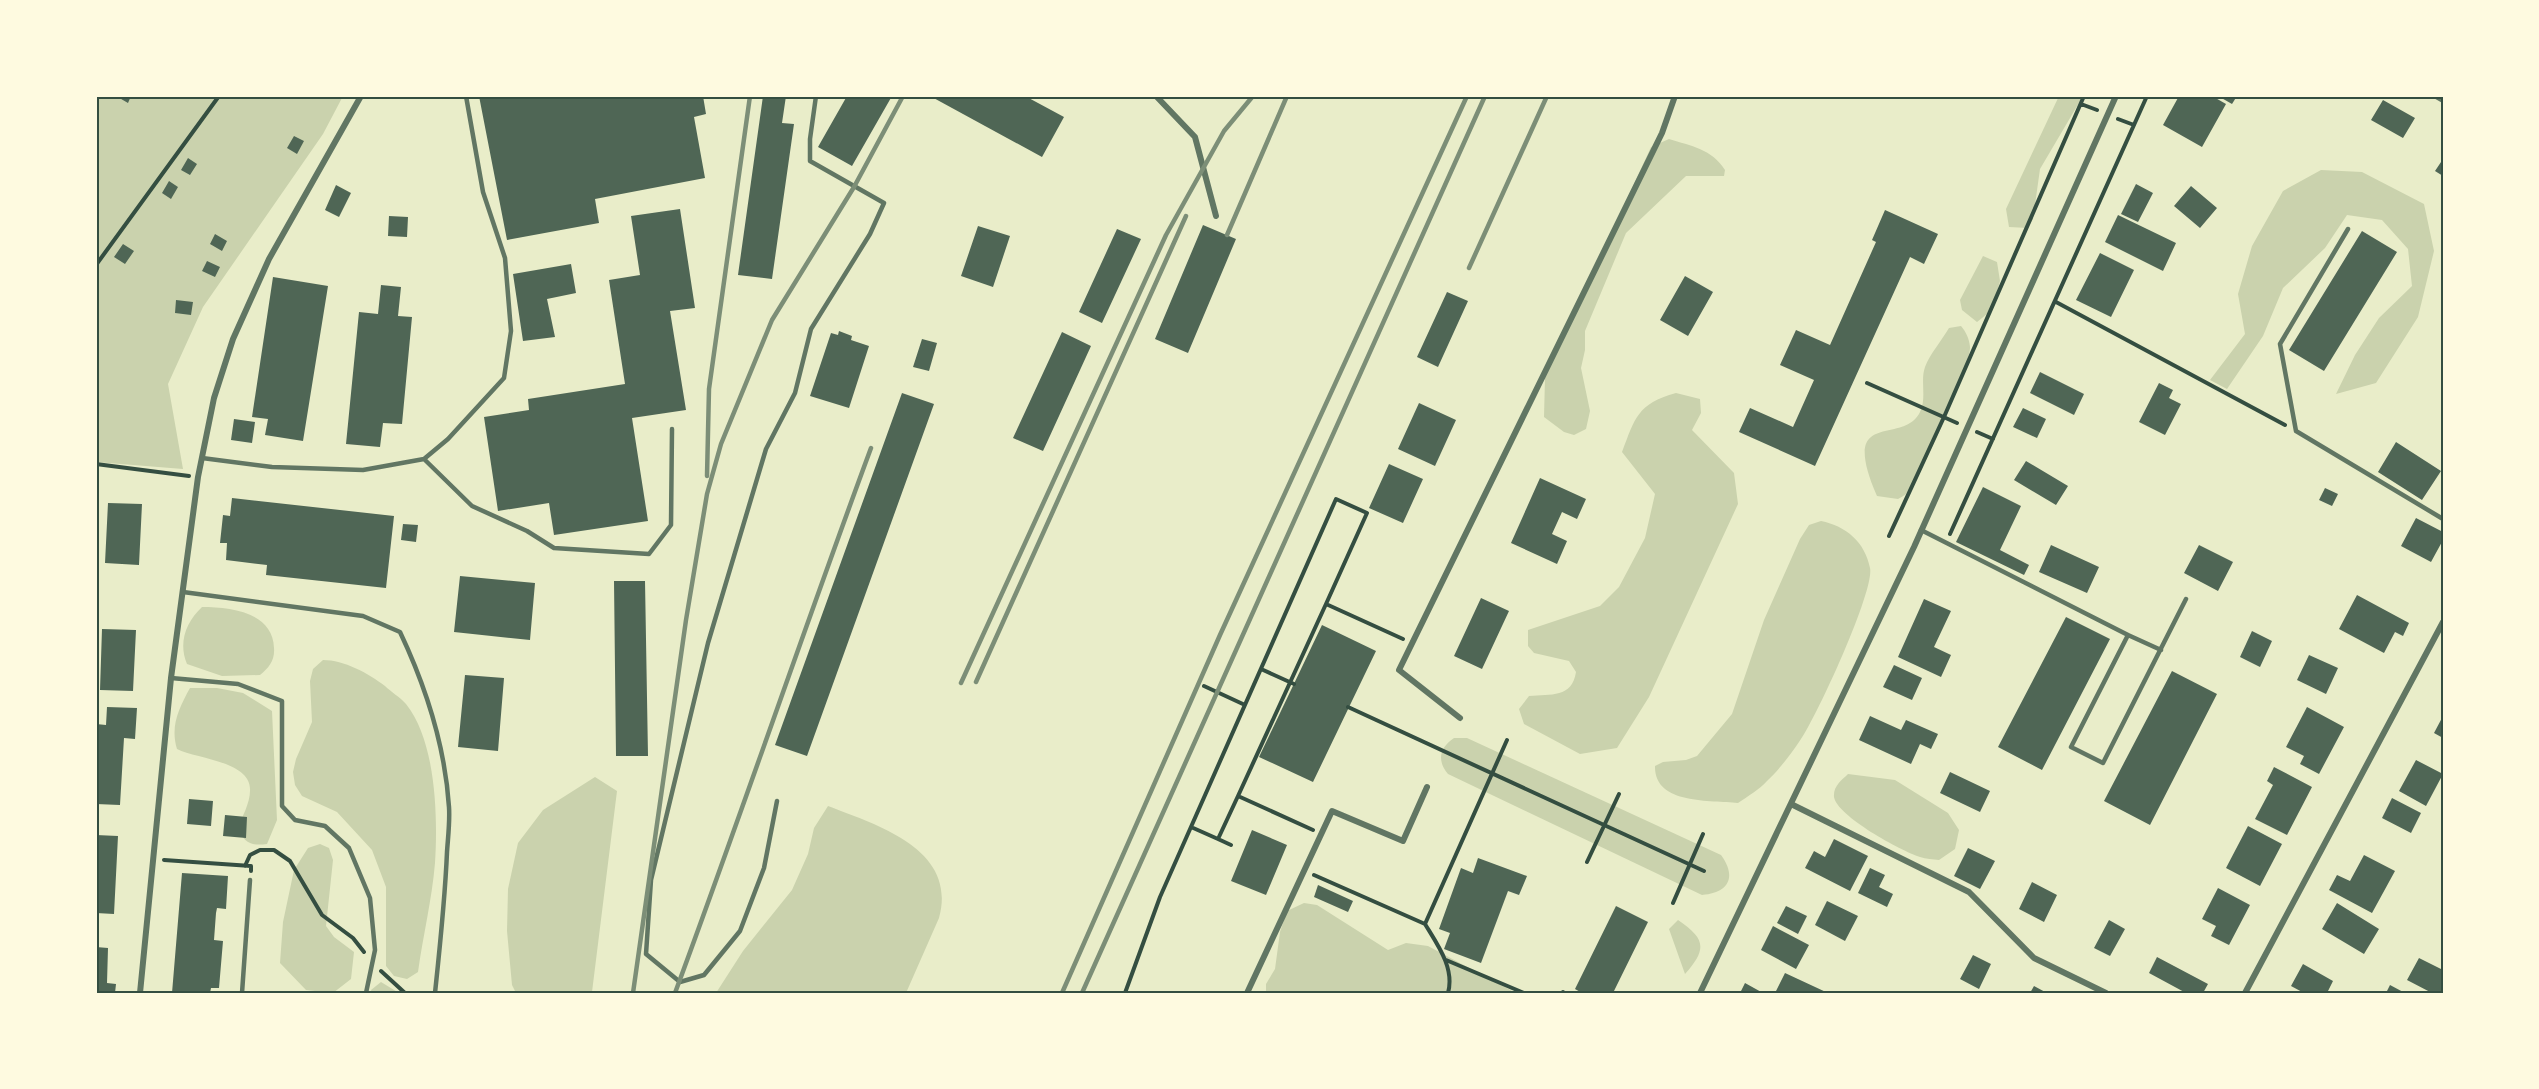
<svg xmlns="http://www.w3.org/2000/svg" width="2539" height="1089" viewBox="0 0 2539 1089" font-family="'Source Sans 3',sans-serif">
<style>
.green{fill:#cad2ad}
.building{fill:#4f6655}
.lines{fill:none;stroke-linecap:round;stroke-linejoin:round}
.path{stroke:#344e41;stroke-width:4}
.service{stroke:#617663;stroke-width:4.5}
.minor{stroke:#617663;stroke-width:6}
.rail{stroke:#7c8e77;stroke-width:4.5}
.neatline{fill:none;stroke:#344e41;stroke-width:2}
</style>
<rect width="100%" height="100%" fill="#e9edc9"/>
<path class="green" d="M96,96H343L323,134L203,307L168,384L183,469L96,462Z
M2059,96H2083L2040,169L2033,219L2028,228L2009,227L2006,209Z
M1669,139C1691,146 1712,149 1725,170L1724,176H1686L1626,233L1585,331V350L1581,368L1590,411L1586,429L1574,435L1564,432L1544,417L1545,378L1651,147Z
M2321,170L2362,172L2424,204L2434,251L2418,317L2376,383L2336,394L2355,355L2379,318L2412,286L2408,249L2382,220L2347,215L2325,248L2283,288L2263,336L2227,389L2210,380L2245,334L2238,294L2252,246L2283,191Z
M1983,256L1997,262L2000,281L1992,310L1977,322L1962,310L1960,300Z
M1961,326C1966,332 1969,338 1970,347C1971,365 1920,480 1906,494C1904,496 1901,497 1898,499L1877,496C1838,406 1903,447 1920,412C1927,398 1920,381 1925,367C1930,354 1942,340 1949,328Z
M1676,393L1700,399L1701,413L1692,430L1734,473L1738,504L1649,697L1617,748L1580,754L1524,724L1519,709L1529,696C1551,694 1572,698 1576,672L1569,661L1534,653L1528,646V630L1600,606L1619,587L1645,538L1655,494L1622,452C1635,418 1637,404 1676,393Z
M1821,521C1846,526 1865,542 1870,568C1875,590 1815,721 1799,742C1790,755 1779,770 1767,781C1759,790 1748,796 1738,803C1711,800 1654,805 1655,766L1663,762L1686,760L1697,756L1732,714L1764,620L1800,539L1809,525Z
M202,607C230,607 273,612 274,648C275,660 269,668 260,675L222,676L187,664C178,643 186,622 202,607Z
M323,660C344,660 368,673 385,686C391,692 400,697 406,704C436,741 438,817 435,863C432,899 423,936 418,972L407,979L394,976L386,966V887L372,850L337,812L302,796L295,785L293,772L296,759L312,722L310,681L313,669Z
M190,688H217L243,693L272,711L277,820L267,844C251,846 244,843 238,828C242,817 250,803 250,791C252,761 196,759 177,749C170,726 179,708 190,688Z
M1454,738H1467L1721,855C1737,877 1729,893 1702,895L1448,774C1437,761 1439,748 1454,738Z
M1848,774L1895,780L1948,813L1959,830L1955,849L1939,860C1933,859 1926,859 1920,857C1901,851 1837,816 1834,797C1833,786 1842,780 1848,774Z
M595,777L617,791L592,992L595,993H516L512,985L507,931L508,889L518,843L543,810Z
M828,806C877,825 958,849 939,918L906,993H716L743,951L792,890L808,854L814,828Z
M320,844L329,848L333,860L326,926L334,937L354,952L351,979L333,993L306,990L280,963L283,922L294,870L308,848Z
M1304,903L1317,905L1388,950L1406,943L1428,946L1516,993H1266V984L1275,969L1280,932L1287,911Z
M1678,920C1706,939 1707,949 1685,974L1669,929Z
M381,982L399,993H372L371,990Z"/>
<path class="building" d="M116,96H131L128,103Z
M479,96H703L706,114L694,117L705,178L595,199L599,223L507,240Z
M763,96H786L782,123L794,124L772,279L738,275Z
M847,96H892L852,166L818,147Z
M930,96H1025L1064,117L1042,157Z
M2179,96H2212L2226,104L2202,147L2163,125Z
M2218,96H2237L2232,104Z
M2383,100L2415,118L2403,138L2371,120Z
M294,136L304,141L297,154L287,148Z
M188,158L197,164L190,175L181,170Z
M2443,159V176L2435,171Z
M169,181L178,187L171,199L162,193Z
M2136,184L2153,193L2138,222L2121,214Z
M336,185L351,193L339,217L325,210Z
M2191,186L2217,208L2200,228L2174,206Z
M680,209L695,308L670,311L686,410L632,418L648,521L554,535L549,503L498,511L484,417L529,410L528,399L625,384L609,280L640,275L631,216Z
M1885,210L1938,234L1924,264L1910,257L1815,466L1739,432L1750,408L1793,427L1814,380L1780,365L1796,330L1830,345L1876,242L1872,240Z
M2118,215L2176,243L2163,271L2105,242Z
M389,216L408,217L407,237L388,236Z
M1203,225L1236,239L1188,353L1155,339Z
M978,226L1010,236L993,287L961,276Z
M1117,229L1141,239L1102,323L1079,312Z
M2362,231L2397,252L2324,371L2289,350Z
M215,234L227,241L222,251L210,244Z
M123,244L134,251L125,264L114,257Z
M2100,253L2134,270L2111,317L2076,300Z
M207,261L220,267L215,277L202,271Z
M571,264L576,293L547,299L555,337L523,341L513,274Z
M1685,276L1713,292L1688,336L1660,320Z
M273,277L328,286L303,441L265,435L268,419L252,417Z
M381,285L401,287L398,316L412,317L402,424L383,423L380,447L346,444L359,312L378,314Z
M1447,292L1468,301L1438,367L1417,357Z
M176,300L193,302L191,315L175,313Z
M839,331L852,336L851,340L869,346L849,408L810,396L831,333L838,335Z
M1062,332L1091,346L1043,451L1013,438Z
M922,339L937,343L929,371L913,367Z
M2040,372L2084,394L2074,415L2030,393Z
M2159,383L2173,390L2169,398L2181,404L2165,435L2139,422Z
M902,393L934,404L807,756L775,745Z
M1419,403L1456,420L1435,466L1398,449Z
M2023,408L2046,419L2037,438L2013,427Z
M234,419L255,422L252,443L231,440Z
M2396,442L2441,471L2422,500L2378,472Z
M2026,461L2068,486L2056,505L2014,480Z
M1389,464L1423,479L1403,523L1369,508Z
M1540,478L1586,499L1577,519L1562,512L1552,534L1567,541L1557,564L1511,543Z
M1983,487L2021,506L2000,550L2029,565L2024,575L1956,542Z
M2325,488L2338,494L2332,506L2319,500Z
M232,498L394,516L386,588L266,575L267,565L226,560L227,543H220L223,515L230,516Z
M108,503L142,504L139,565L105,563Z
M2416,518L2443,532V540L2431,562L2401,546Z
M403,524L418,525L416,542L401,540Z
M2051,545L2099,567L2087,593L2039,572Z
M2199,545L2233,562L2218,591L2184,573Z
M460,576L535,583L530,640L454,632Z
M614,581H645L648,756H616Z
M2357,595L2409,623L2403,636L2395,632L2384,653L2339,629Z
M1481,598L1509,611L1482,669L1454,656Z
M1924,599L1951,611L1934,647L1951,655L1941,677L1898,657Z
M2066,617L2110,639L2042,770L1998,747Z
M1322,625L1376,651L1313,782L1259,757Z
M102,629L136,630L133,691L100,690Z
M2252,631L2272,641L2260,667L2240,657Z
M2309,655L2338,668L2326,694L2297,680Z
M1894,665L1922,678L1912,700L1883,687Z
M2172,671L2217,694L2150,825L2104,801Z
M465,675L504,678L498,751L458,747Z
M107,707L137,708L135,739L124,738L120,805L96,804V724L106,725Z
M2307,707L2344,727L2319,774L2300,764L2304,756L2286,747Z
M1870,716L1901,730L1906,720L1938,734L1931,749L1920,744L1911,764L1859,740Z
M2443,716V738L2434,733Z
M2416,760L2443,774L2426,806L2399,791Z
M2274,767L2312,787L2287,835L2255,819L2273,785L2267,781Z
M1950,772L1990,791L1980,812L1940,793Z
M2392,798L2421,813L2411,833L2382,818Z
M189,799L213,801L211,826L187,824Z
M225,815L247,817L246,838L223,836Z
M2248,826L2282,844L2260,886L2226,868Z
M1252,830L1287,845L1266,895L1231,881Z
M96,835L118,836L114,914L96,913Z
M1834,839L1868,856L1850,891L1805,868L1814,851L1825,857Z
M1968,848L1995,861L1980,889L1954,876Z
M2364,855L2395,871L2372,913L2329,890L2337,875L2350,881Z
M1478,858L1527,876L1519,895L1508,891L1481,963L1444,949L1450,933L1439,929L1461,868L1473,873Z
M1870,868L1885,875L1879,887L1893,894L1887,907L1858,893Z
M182,873L228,876L226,909L217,908L216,913L214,940L223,941L219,988H211L210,993H172Z
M2032,882L2057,895L2044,922L2019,909Z
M1318,885L1353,901L1348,912L1314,897Z
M2218,888L2250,905L2229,945L2211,936L2216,926L2202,919Z
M1827,901L1858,916L1845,941L1815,925Z
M2337,903L2379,929L2364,954L2322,929Z
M1616,906L1648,922L1613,993H1582L1575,989Z
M1786,906L1807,916L1798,934L1777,923Z
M2109,920L2125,929L2110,956L2094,948Z
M1773,926L1809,945L1796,969L1761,950Z
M96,947L108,948L107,983L116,984L115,993H96Z
M1973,955L1991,964L1979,989L1960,979Z
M2157,957L2208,984L2203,993H2186L2149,973Z
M2419,958L2443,970V988L2440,993H2432L2407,980Z
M2303,964L2333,981L2327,993H2304L2291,986Z
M1785,973L1828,993H1775Z
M1745,983L1763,993H1740Z
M2390,985L2405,993H2386Z
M2034,986L2047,993H2030Z"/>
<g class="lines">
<path class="path" d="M2081,104L2097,110
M2118,119L2134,125
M96,265L219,96
M2056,302L2285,425
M1867,383L1957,423
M1977,432L1993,439
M96,464L189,476
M1950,534L2147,96
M1889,536L1944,417L2084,96
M1261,669L1294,684
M1204,686L1245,705
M1348,707L1704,871
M1238,796L1326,604
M1191,827L1218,839L1238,796L1313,830
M1218,839L1231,845
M164,860L251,866V871
M1587,862L1619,794
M245,866L250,855L260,850H274L290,861L322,915L353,938L364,952
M1314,875L1425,924L1507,740
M1673,903L1703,834
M1425,924C1437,944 1455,968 1448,993
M1446,960L1524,993
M381,971L405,993
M1125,993L1160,897L1336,499L1367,513L1326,604L1403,639
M1563,993V992"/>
<path class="service" d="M2348,229L2280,344L2296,431L2443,519
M202,458L272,467L363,470L424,459L472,506L527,531L554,548L649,554L671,525L672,429
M424,459L448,439L504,378L511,331L505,258L483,192L466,96
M1921,530L2128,635L2071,747L2103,763L2186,599
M183,592L363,616L400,632C426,687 445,746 449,807C450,822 448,837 447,852C445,900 440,946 435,993
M2128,635L2161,650
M171,678L238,684L282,701V806L295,820L325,826L349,848L370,898L375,950L366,993
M777,801L764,868L740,931L704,975L680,982L646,954L651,880L708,643L766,449L795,393L811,329L870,234L884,203L810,161V139L816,96
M242,993L250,880"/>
<path class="minor" d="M1156,96L1195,137L1216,216
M2436,96L2443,100
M1460,718L1399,670L1662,133L1675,96
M1791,804L1969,892L2034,958L2106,993
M140,993L171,678L198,477L214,398L233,339L269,259L361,96
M1247,993L1332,811L1403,841L1427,787
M1700,993L1914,547L2116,96
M2245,993L2443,622"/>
<path class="rail" d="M1227,235L1287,96
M1469,268L1547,96
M707,476L709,389L750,96
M976,682L1186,216
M961,683L1166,235L1224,131L1253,96
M633,993L686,620L707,494L721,444L772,320L854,187L903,96
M675,993C742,812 804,629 871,448
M1062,993L1220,635L1467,96
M1082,993L1485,96"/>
</g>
<rect width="2539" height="1089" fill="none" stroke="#fefae0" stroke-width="195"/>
<rect x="98" y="98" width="2344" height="894" class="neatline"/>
</svg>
